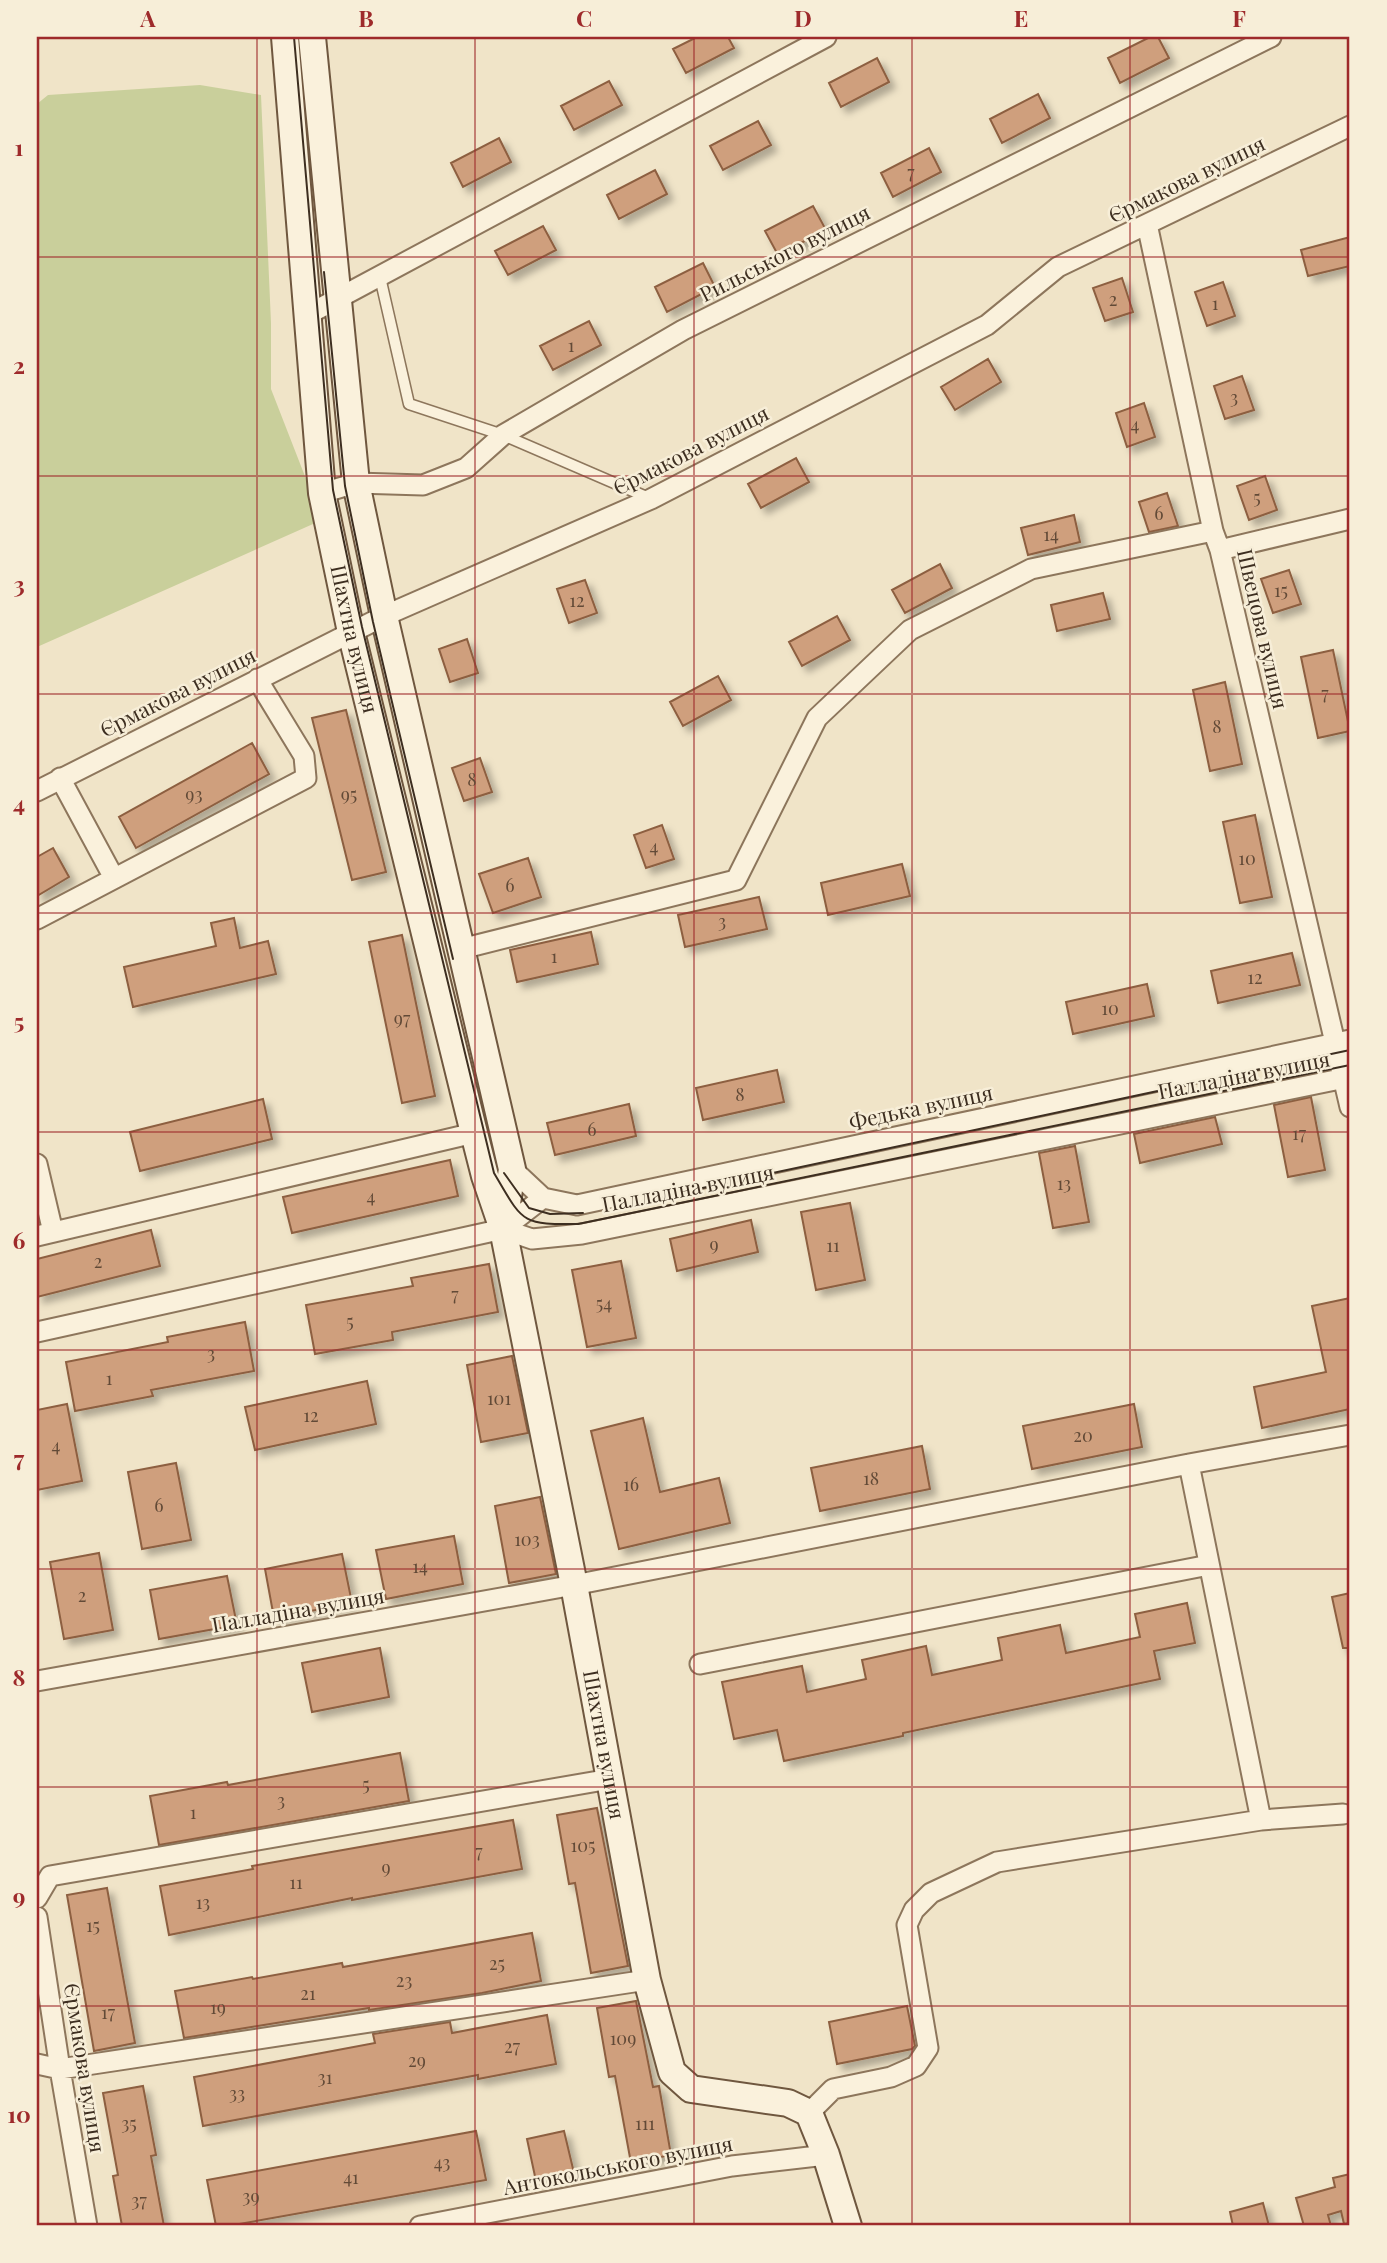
<svg xmlns="http://www.w3.org/2000/svg" width="1387" height="2263" viewBox="0 0 1387 2263" font-family="'Playfair Display',serif">
<style>
.green{fill:#c9cf9b}
.building{fill:#cf9f7d;stroke:#8d5f41;stroke-width:2;filter:url(#shadow)}
.lines{fill:none;stroke-linecap:round;stroke-linejoin:round}
.service-casing{stroke:#8d765c;stroke-width:13}
.minor-casing{stroke:#8d765c;stroke-width:23}
.secondary-casing{stroke:#6f573f;stroke-width:30}
.service{stroke:#faf1dc;stroke-width:10}
.minor{stroke:#faf1dc;stroke-width:19}
.secondary{stroke:#faf1dc;stroke-width:26}
.tram{stroke:#3d2e20;stroke-width:2}
.grid{fill:none;stroke:#9e2a2b;stroke-width:2;stroke-opacity:0.55}
.labels{text-anchor:middle;stroke-width:5;stroke-linejoin:round;paint-order:stroke}
.number-label{font-size:18px;fill:#624a37}
.street-label{font-size:21px;fill:#3d2e20;stroke:#f7eed8}
.neatline{fill:none;stroke:#9e2a2b;stroke-width:2.5}
.grid-label{font-size:23px;text-anchor:middle;font-weight:bold;fill:#9e2a2b}
</style>
<defs>
<filter id="shadow"><feDropShadow dx="6" dy="6" stdDeviation="3.5" flood-color="#0004"/></filter>
</defs>
<rect width="100%" height="100%" fill="#f0e4c8"/>
<path class="green" d="M200,85L261,95L271,323V389L322,520L37,647V104L48,95Z"/>
<path class="building" d="M697,37H728L734,48L686,73L673,49Z
M1150,37H1158L1169,58L1120,83L1108,58Z
M877,58L889,82L841,107L829,83Z
M609,81L622,105L574,130L561,106Z
M1038,94L1050,118L1002,143L990,119Z
M758,121L771,145L723,170L710,146Z
M499,138L511,162L463,187L451,163Z
M929,148L941,172L893,197L881,173Z
M655,170L667,194L619,219L607,195Z
M813,206L826,230L778,255L765,231Z
M543,226L556,250L508,275L495,251Z
M1350,237V266L1308,276L1301,250Z
M703,263L715,287L667,312L655,287Z
M1122,278L1133,312L1105,321L1093,288Z
M1223,282L1235,316L1207,326L1195,292Z
M589,321L601,345L553,370L540,346Z
M988,359L1001,382L955,410L941,387Z
M1242,376L1254,410L1225,419L1214,386Z
M1144,403L1155,437L1127,447L1116,413Z
M796,458L809,482L761,508L748,484Z
M1265,476L1277,510L1249,520L1237,486Z
M1167,493L1178,526L1149,532L1139,502Z
M1074,515L1080,542L1028,555L1021,528Z
M940,564L952,588L905,613L892,590Z
M1289,570L1301,604L1273,613L1261,579Z
M585,580L597,613L569,623L557,589Z
M1103,593L1110,619L1057,631L1051,605Z
M837,616L850,640L802,666L789,642Z
M467,639L478,673L450,682L439,649Z
M1333,650L1350,731L1318,738L1301,657Z
M718,676L731,700L683,726L670,702Z
M1225,682L1242,764L1210,771L1193,690Z
M346,710L386,872L352,880L312,718Z
M252,743L269,774L136,848L119,817Z
M480,758L492,792L464,801L452,768Z
M1255,815L1272,897L1240,903L1223,822Z
M662,825L674,859L646,868L634,835Z
M53,848L69,877L37,896V857Z
M528,858L541,897L493,913L479,874Z
M902,864L910,896L828,915L821,883Z
M759,897L767,929L685,947L678,915Z
M234,918L240,948L268,941L276,974L133,1007L124,967L216,946L211,923Z
M591,932L598,964L517,982L510,950Z
M402,935L435,1096L402,1103L369,942Z
M1292,953L1300,985L1218,1003L1211,971Z
M1147,984L1154,1016L1073,1034L1066,1002Z
M777,1070L784,1102L703,1120L696,1088Z
M1311,1097L1325,1170L1288,1177L1274,1105Z
M263,1099L272,1139L140,1171L130,1132Z
M629,1104L636,1136L555,1155L547,1123Z
M1215,1117L1222,1144L1140,1163L1134,1134Z
M1075,1146L1089,1222L1053,1228L1039,1153Z
M450,1160L458,1196L292,1233L283,1197Z
M850,1203L865,1280L816,1290L801,1212Z
M751,1220L758,1252L677,1271L670,1239Z
M151,1230L160,1266L37,1297V1259Z
M621,1261L636,1338L587,1347L572,1270Z
M489,1264L498,1312L392,1332L393,1340L315,1354L306,1305L413,1286L411,1278Z
M1350,1298V1409L1262,1428L1254,1387L1326,1372L1312,1306Z
M245,1322L254,1371L151,1390L153,1396L75,1411L66,1362L168,1342L167,1337Z
M512,1356L528,1433L481,1442L467,1365Z
M367,1381L376,1424L255,1450L245,1407Z
M67,1404L82,1481L37,1490V1410Z
M1134,1404L1142,1447L1032,1469L1023,1426Z
M643,1418L660,1492L719,1478L730,1523L619,1549L591,1431Z
M922,1446L930,1489L820,1511L811,1468Z
M176,1463L191,1540L142,1549L128,1472Z
M540,1497L556,1574L509,1583L495,1506Z
M454,1536L463,1584L386,1599L376,1550Z
M99,1553L113,1630L64,1639L50,1562Z
M342,1554L352,1603L274,1618L265,1569Z
M227,1576L237,1625L159,1639L150,1590Z
M1350,1593V1648H1343L1332,1597Z
M1187,1603L1195,1643L1154,1651L1160,1679L903,1733V1736L784,1761L777,1730L734,1739L722,1682L802,1666L807,1692L866,1679L862,1660L926,1646L932,1675L1002,1660L998,1638L1060,1625L1066,1653L1140,1637L1135,1614Z
M380,1648L389,1697L312,1712L302,1663Z
M400,1753L409,1801L159,1845L150,1796L227,1782L228,1785Z
M597,1808L628,1966L591,1973L575,1883L569,1884L557,1815Z
M513,1820L522,1869L352,1900V1898L169,1935L160,1886L253,1869L252,1866Z
M107,1888L135,2043L94,2051L67,1895Z
M532,1933L541,1981L482,1993L369,2010V2008L184,2038L175,1991L252,1977L253,1979L342,1963L343,1967Z
M636,2001L653,2087L659,2086L671,2155L631,2163L615,2076L609,2077L597,2008Z
M907,2006L915,2046L912,2049L837,2064L829,2022Z
M547,2015L556,2064L478,2079V2075L203,2126L194,2077L375,2043L373,2034L450,2022L452,2033Z
M143,2086L156,2155L151,2156L164,2226H122L113,2176L118,2175L103,2093Z
M476,2131L486,2180L228,2226H216L207,2180Z
M564,2131L574,2173L536,2181L527,2139Z
M1350,2174V2223L1344,2224L1341,2211L1328,2215L1331,2226H1304L1296,2198L1335,2187L1333,2178Z
M1263,2203L1269,2226H1233L1230,2212Z"/>
<g class="lines">
<defs>
<path id="service" d="M380,277L409,404L503,435L649,498"/>
<path id="minor" d="M1147,224L1213,531L1220,550L1350,1107
M307,315L826,37
M322,493L356,483L423,485L466,468L503,435L683,330L1271,37
M1220,550L1350,519
M60,778L114,878
M37,791L384,616L651,499L987,325L1058,267L1350,126
M37,919L306,778L304,756L257,679
M461,949L736,880L817,718L910,630L1031,569L1213,531
M37,1164L53,1232
M512,1169L543,1198L577,1205L1350,1040
M503,1229L543,1198
M37,1236L474,1133
M37,1332L503,1229L532,1239L582,1234L1350,1077
M1189,1464L1261,1820
M700,1664L1209,1565
M37,1681L574,1585L1189,1464L1350,1435
M37,1898L50,1876L610,1779
M37,1917L60,2069L87,2226
M37,2064L60,2069L647,1980
M809,2113L833,2089L891,2077L916,2066L928,2048L907,1925L914,1910L931,1893L997,1862L1261,1820L1343,1814
M420,2226L732,2166L826,2155"/>
<g id="secondary">
<path id="s1" d="M285,37L322,493L351,632L474,1133L485,1176L503,1229L574,1585L647,1980L672,2072L691,2089L788,2103L809,2113L826,2155L848,2226"/>
<path d="M312,37L356,483L384,616L512,1169L504,1224"/>
</g>
</defs>
<use href="#service" class="service-casing"/>
<use href="#minor" class="minor-casing"/>
<use href="#secondary" class="secondary-casing"/>
<use href="#service" class="service"/>
<use href="#minor" class="minor"/>
<use href="#secondary" class="secondary"/>
<path class="tram" d="M294,37L333,490L362,627L494,1173C523,1222 520,1225 578,1224L1350,1065
M324,272L345,486L373,622L453,959
M504,1173L529,1208L550,1214L583,1213
M693,1190L1350,1050"/>
</g>
<path class="grid" d="M257,37V2226M475,37V2226M694,37V2226M912,37V2226M1130,37V2226M37,257H1350M37,476H1350M37,694H1350M37,913H1350M37,1132H1350M37,1350H1350M37,1569H1350M37,1787H1350M37,2006H1350"/>
<g class="labels">
<g class="number-label">
<text x="911" y="179">7</text>
<text x="1113" y="306">2</text>
<text x="1215" y="310">1</text>
<text x="571" y="352">1</text>
<text x="1234" y="404">3</text>
<text x="1135" y="431">4</text>
<text x="1257" y="504">5</text>
<text x="1159" y="520">6</text>
<text x="1051" y="541">14</text>
<text x="1281" y="597">15</text>
<text x="577" y="607">12</text>
<text x="1325" y="700">7</text>
<text x="1217" y="733">8</text>
<text x="472" y="786">8</text>
<text x="194" y="801">93</text>
<text x="349" y="801">95</text>
<text x="654" y="853">4</text>
<text x="1247" y="865">10</text>
<text x="510" y="892">6</text>
<text x="722" y="928">3</text>
<text x="554" y="963">1</text>
<text x="1255" y="984">12</text>
<text x="1110" y="1015">10</text>
<text x="402" y="1025">97</text>
<text x="740" y="1101">8</text>
<text x="592" y="1136">6</text>
<text x="1299" y="1140">17</text>
<text x="1064" y="1190">13</text>
<text x="371" y="1203">4</text>
<text x="714" y="1251">9</text>
<text x="833" y="1252">11</text>
<text x="98" y="1268">2</text>
<text x="455" y="1301">7</text>
<text x="604" y="1310">54</text>
<text x="350" y="1328">5</text>
<text x="211" y="1360">3</text>
<text x="109" y="1385">1</text>
<text x="499" y="1405">101</text>
<text x="311" y="1422">12</text>
<text x="1083" y="1442">20</text>
<text x="56" y="1452">4</text>
<text x="871" y="1485">18</text>
<text x="631" y="1491">16</text>
<text x="159" y="1512">6</text>
<text x="527" y="1546">103</text>
<text x="420" y="1573">14</text>
<text x="82" y="1602">2</text>
<text x="366" y="1791">5</text>
<text x="281" y="1807">3</text>
<text x="193" y="1819">1</text>
<text x="583" y="1852">105</text>
<text x="479" y="1858">7</text>
<text x="386" y="1874">9</text>
<text x="296" y="1889">11</text>
<text x="203" y="1909">13</text>
<text x="93" y="1932">15</text>
<text x="497" y="1970">25</text>
<text x="404" y="1987">23</text>
<text x="308" y="2000">21</text>
<text x="218" y="2014">19</text>
<text x="108" y="2019">17</text>
<text x="623" y="2045">109</text>
<text x="512" y="2053">27</text>
<text x="417" y="2067">29</text>
<text x="325" y="2084">31</text>
<text x="237" y="2100">33</text>
<text x="129" y="2130">35</text>
<text x="645" y="2130">111</text>
<text x="442" y="2169">43</text>
<text x="351" y="2184">41</text>
<text x="251" y="2203">39</text>
<text x="139" y="2207">37</text>
</g>
<g class="street-label">
<text transform="translate(1187 180) rotate(-26)" y="7">Єрмакова вулиця</text>
<text transform="translate(785 254) rotate(-27)" y="7">Рильського вулиця</text>
<text transform="translate(691 451) rotate(-27)" y="7">Єрмакова вулиця</text>
<text transform="translate(1262 629) rotate(77)" y="7">Швецова вулиця</text>
<text dy="7" stroke="none"><textPath href="#s1" startOffset="607">Шахтна вулиця</textPath></text>
<text transform="translate(178 693) rotate(-27)" y="7">Єрмакова вулиця</text>
<text transform="translate(1244 1076) rotate(-11)" y="7">Палладіна вулиця</text>
<text transform="translate(921 1108) rotate(-12)" y="7">Федька вулиця</text>
<text transform="translate(688 1189) rotate(-11)" y="7">Палладіна вулиця</text>
<text transform="translate(298 1611) rotate(-10)" y="7">Палладіна вулиця</text>
<text dy="7" stroke="none"><textPath href="#s1" startOffset="1741">Шахтна вулиця</textPath></text>
<text transform="translate(84 2068) rotate(81)" y="7">Єрмакова вулиця</text>
<text transform="translate(618 2166) rotate(-11)" y="7">Антокольського вулиця</text>
</g>
</g>
<rect width="1387" height="2263" fill="none" stroke="#f7eed8" stroke-width="77"/>
<rect x="38" y="38" width="1310" height="2186" class="neatline"/>
<g class="grid-label">
<text x="148" y="27">A</text>
<text x="366" y="27">B</text>
<text x="584" y="27">C</text>
<text x="803" y="27">D</text>
<text x="1021" y="27">E</text>
<text x="1239" y="27">F</text>
<text x="19" y="156">1</text>
<text x="19" y="374">2</text>
<text x="19" y="593">3</text>
<text x="19" y="812">4</text>
<text x="19" y="1030">5</text>
<text x="19" y="1249">6</text>
<text x="19" y="1467">7</text>
<text x="19" y="1686">8</text>
<text x="19" y="1905">9</text>
<text x="19" y="2123">10</text>
</g>
</svg>
